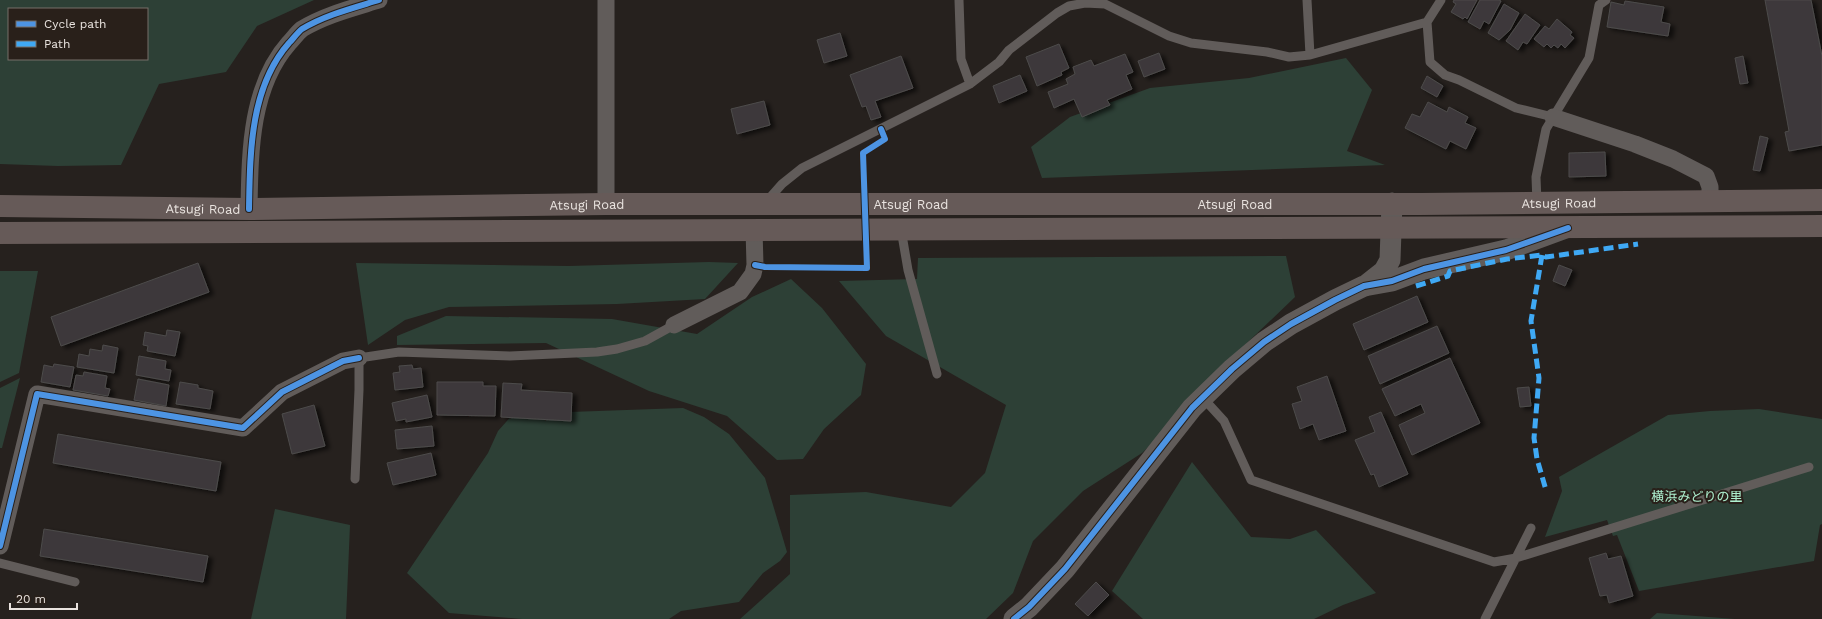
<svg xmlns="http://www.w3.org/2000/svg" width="1822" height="619" viewBox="0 0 1822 619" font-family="'Work Sans','Noto Sans JP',sans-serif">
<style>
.green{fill:#2d4036;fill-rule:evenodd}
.building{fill:#3c393a;stroke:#4d4b4b;filter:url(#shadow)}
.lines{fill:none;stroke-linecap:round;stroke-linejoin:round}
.service{stroke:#615c5a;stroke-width:9}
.minor{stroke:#615c5a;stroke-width:17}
.tertiary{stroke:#615c5a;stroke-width:21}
.trunk{stroke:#665a58;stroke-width:22}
.quiet{stroke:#3fa9f5;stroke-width:5;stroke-dasharray:10 5;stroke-linecap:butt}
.cycleway-casing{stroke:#29201a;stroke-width:8}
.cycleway{stroke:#4d94e3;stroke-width:6}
.labels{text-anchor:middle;stroke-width:4;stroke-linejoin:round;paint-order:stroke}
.street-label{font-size:13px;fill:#e9e3df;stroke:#29201a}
.park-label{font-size:13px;fill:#aff2d1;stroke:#29201a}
</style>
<defs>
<filter id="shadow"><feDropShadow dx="4.5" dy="2.5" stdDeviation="2" flood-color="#0009"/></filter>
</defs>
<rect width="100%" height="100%" fill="#26211e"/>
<path class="green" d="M0,0H314L257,26L226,72L159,84L121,165L58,166L0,164ZM9,9H147V59H9Z
M1346,58L1372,90L1347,151L1385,165L1042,178L1031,147L1070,117L1150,88L1249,78Z
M1286,256L1295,297L1206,382V392L1142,453L1083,491L1033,541L1013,593L986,619H740L790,574V495L866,492L951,507L985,473L1006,405L886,336L839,281L917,279L918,258Z
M709,262L738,263L705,299L617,304L449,307L405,320L368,345L356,263L569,266Z
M0,271H38L19,373L0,382Z
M791,279L822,308L866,364L861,395L824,429L803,459L777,460L727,416L649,391L546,343L397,345V336L446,316L612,319L697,334L752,297Z
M20,378L2,448H0V388Z
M683,408L704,417L729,434L765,478L787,552L780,561L763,573L739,602L681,611L669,619H522L449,613L407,573L488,453L498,431L513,414Z
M1759,409L1822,419V524L1820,525L1814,561L1639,591L1617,535L1613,536L1607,520L1545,537L1562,491L1559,477L1668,415L1710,411Z
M1192,462L1251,537L1290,539L1316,530L1376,593L1343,605L1314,619H1143L1112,591Z
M275,509L350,525L346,619H251Z
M1657,613L1735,619H1650Z"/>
<path class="building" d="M1454,0H1477L1467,19L1465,17L1463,19L1451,12L1456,4L1453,2Z
M1480,0H1499L1501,1L1489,24L1484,21L1480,29L1468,22Z
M1765,0H1811L1822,56V145L1789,151L1785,132L1789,131Z
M1625,1L1664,7L1661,22L1670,24L1668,36L1607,27L1611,2L1624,5Z
M1504,4L1519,13L1510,30L1499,40L1488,33Z
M1525,14L1540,25L1527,44L1523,42L1518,50L1506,41Z
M1557,19L1572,32L1570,35L1574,38L1565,48L1561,44L1558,48L1554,45L1551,48L1547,44L1544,47L1534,39L1545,26L1549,29Z
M840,33L847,56L824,63L817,40Z
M1059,44L1069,68L1061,72L1062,75L1037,86L1026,57Z
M1159,53L1165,69L1144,77L1138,61Z
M1125,54L1133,72L1126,75L1132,89L1107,100L1110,105L1082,117L1074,99L1054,108L1048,92L1068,84L1066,79L1075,74L1073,67L1091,60L1094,66Z
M901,56L913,88L875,101L881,117L871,120L866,106L862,107L850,75Z
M1743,56L1748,83L1740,84L1735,58Z
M1020,75L1027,91L999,103L993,86Z
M1427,76L1443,86L1437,97L1421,88Z
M764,101L770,125L737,134L731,109Z
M1428,102L1447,112L1449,107L1468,117L1465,123L1476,128L1466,149L1450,141L1446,149L1405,128L1412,114L1420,117Z
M1760,136L1768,138L1760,171L1753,170Z
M1605,152L1606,176L1569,177V153Z
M198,263L209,292L61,346L51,317Z
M1559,265L1572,270L1565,286L1553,281Z
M1417,296L1428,322L1364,350L1353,324Z
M1437,326L1449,353L1380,384L1368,356Z
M167,330L180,332L175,356L147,351L148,346L143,345L145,332L166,336Z
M103,345L118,348L114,373L77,367L79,354L89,356L90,349L102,351Z
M139,356L166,361L165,369L171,370L169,381L136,375Z
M1450,358L1480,423L1412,455L1399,425L1425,413L1421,404L1395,416L1382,389Z
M54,364L74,367L70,387L41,382L44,365L53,367Z
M412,365L413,369L421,368L423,387L395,390L393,373L400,372L399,366Z
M84,372L107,376L105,388L110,389L108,396L73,390L76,375L83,376Z
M1327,376L1346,431L1319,440L1313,424L1300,429L1292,404L1302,401L1297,387Z
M138,379L169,385L166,406L134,400Z
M180,382L198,385V388L213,391L210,409L176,404Z
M437,382H483V386H496L495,416L437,415Z
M503,383L522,384L521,390L572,393L571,421L501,417Z
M1529,387L1531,406L1520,407L1517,388Z
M427,395L432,417L406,422V419L396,421L392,403Z
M314,405L325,446L292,454L282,414Z
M1381,412L1408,474L1379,487L1374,474L1371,475L1355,440L1375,432L1369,417Z
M432,426L434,446L397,449L395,430Z
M58,434L221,462L216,491L53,463Z
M431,453L436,475L393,485L387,463Z
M44,529L208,556L203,582L40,556Z
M1606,553L1608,559L1621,556L1633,596L1609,603L1607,595L1600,596L1589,558Z
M1096,582L1109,595L1088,616L1075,604Z"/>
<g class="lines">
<path class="service" d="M959,0L961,59L970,84
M1307,0L1310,55L1427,22
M1441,0L1427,22L1430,62L1445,75L1459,80L1516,108L1553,117
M767,201L782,184L802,168L970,84L999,62L1009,50L1057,13L1069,6L1085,3L1105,4L1169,36L1191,43L1267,52L1289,57L1310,55
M1537,203L1536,177L1546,129L1589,58L1599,5L1606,0
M901,229L908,270L937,374
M1203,398L1224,421L1251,480L1494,562L1516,558L1809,467
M355,479L359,390V358L399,352L510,356L597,352L617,349L645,341L674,325
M0,563L75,582
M1485,619L1531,528"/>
<path class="minor" d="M606,0V204
M1553,117L1635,144L1673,159L1706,176L1710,187V201
M249,209C250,153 250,87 289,43C293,39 297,33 302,29C325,15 353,8 379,0
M674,325L740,292L753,274L755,265L754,229
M0,546L37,394L243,428L282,392L343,361L359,358"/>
<path class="tertiary" d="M1365,286L1384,271L1390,260L1392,203
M1014,619L1029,607L1065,569L1192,408L1232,369L1264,342L1291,324L1335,300L1364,286L1392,281L1424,269L1506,250L1566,228"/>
<g class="trunk">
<path id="s1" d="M0,206L249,209L606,204H1421L1822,200"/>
<path d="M0,233L1822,226"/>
</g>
<path class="quiet" d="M1542,255L1531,321L1539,378L1534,438L1537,459L1546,490
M1416,286L1448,276L1450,271L1507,259L1542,255L1546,257L1638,244"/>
<defs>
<path id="cycleway" d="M249,209C250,153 250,87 289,43C293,39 297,33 302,29C325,15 353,8 379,0
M755,265L765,267L867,268L863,153L885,139L881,129
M0,546L37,394L243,428L282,392L343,361L359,358
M1014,619L1029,607L1065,569L1192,408L1232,369L1264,342L1291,324L1335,300L1364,286L1392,281L1424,269L1506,250L1568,228"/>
</defs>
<use href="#cycleway" class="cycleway-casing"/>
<use href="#cycleway" class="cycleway"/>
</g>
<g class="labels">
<g class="street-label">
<text dy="5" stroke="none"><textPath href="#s1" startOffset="1559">Atsugi Road</textPath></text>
<text dy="5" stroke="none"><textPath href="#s1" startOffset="911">Atsugi Road</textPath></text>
<text dy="5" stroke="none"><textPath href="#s1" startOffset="1235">Atsugi Road</textPath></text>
<text dy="5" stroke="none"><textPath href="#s1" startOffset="587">Atsugi Road</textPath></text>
<text dy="5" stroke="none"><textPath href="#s1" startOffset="203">Atsugi Road</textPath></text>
</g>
<g class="park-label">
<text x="1697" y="501">横浜みどりの里</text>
</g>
</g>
<rect x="8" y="8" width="140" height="52" fill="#29201a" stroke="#766e69"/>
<rect x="16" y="21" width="20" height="6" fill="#4d94e3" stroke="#766e69"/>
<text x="44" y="28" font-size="12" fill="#e9e3df">Cycle path</text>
<rect x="16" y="41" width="20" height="6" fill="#3fa9f5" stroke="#766e69"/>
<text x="44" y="48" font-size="12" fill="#e9e3df">Path</text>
<path d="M10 603v6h67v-6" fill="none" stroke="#e9e3df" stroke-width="2"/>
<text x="16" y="603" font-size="12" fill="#e9e3df" stroke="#29201a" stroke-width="3" paint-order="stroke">20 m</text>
</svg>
